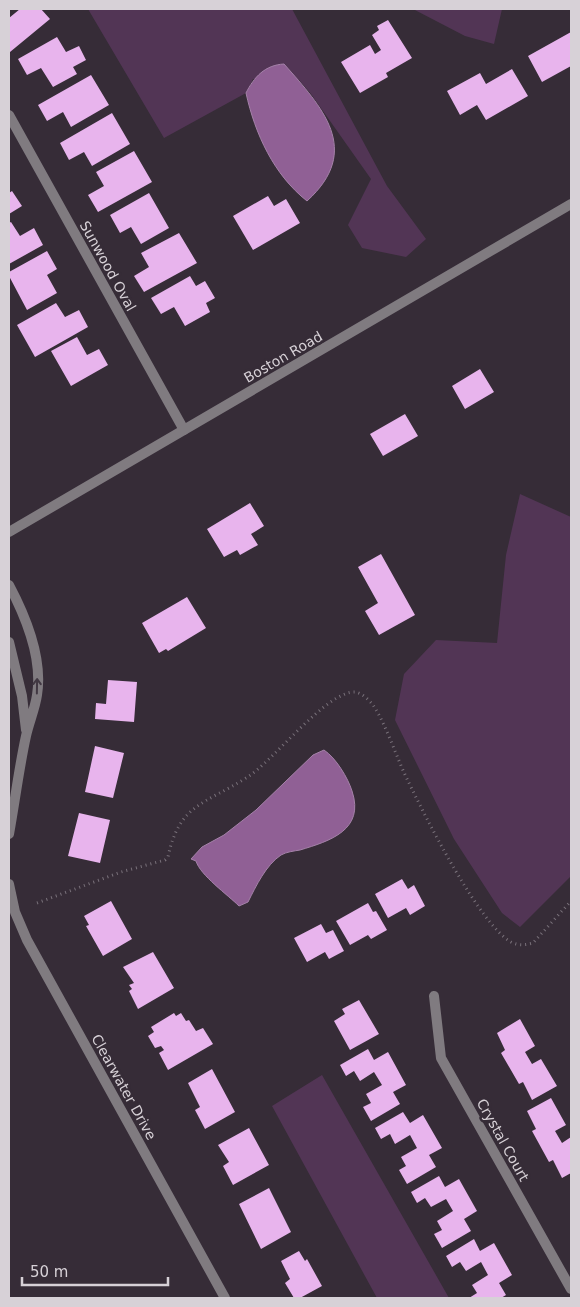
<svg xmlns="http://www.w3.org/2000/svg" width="580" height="1307" viewBox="0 0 580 1307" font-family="'DejaVu Sans',sans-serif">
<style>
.green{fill:#523555}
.water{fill:#906095;stroke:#a582a9}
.building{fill:#e8b4ed}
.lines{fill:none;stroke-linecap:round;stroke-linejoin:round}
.path{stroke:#79717a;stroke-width:3;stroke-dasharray:1 4;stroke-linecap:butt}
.minor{stroke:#807b80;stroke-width:10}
.tertiary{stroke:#807b80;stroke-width:10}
.oneway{stroke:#413842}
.labels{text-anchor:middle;stroke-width:5;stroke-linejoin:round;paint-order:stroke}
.street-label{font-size:14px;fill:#d7d1d7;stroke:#362c37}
</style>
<rect width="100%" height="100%" fill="#362c37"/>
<path class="green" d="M88,9H292L387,186L426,239L406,257L362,248L348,225L371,179L311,94L299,80L253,79L246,93L164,138Z
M413,9H502L494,44L465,36Z
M520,494L571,517V876L520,927L502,913L454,839L395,720L404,674L436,640L497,643L506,555Z
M322,1075L449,1298H377L272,1106Z"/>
<path class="water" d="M284,64C322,107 363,150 307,201C274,175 255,134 246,93C254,77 265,65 284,64Z
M324,750C336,758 348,778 352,791C365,830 330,841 300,850C294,851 286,852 281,855C266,865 256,886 248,902L239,906C228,895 200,875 196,861L191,859L202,847L224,835L256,810L313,755Z"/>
<path class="building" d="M20,9H41L50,19L10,52L9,18Z
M388,20L412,58L386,73L388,77L360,93L341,62L370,45L375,54L381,50L372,35L379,30L377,26Z
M571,32V66L542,82L528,56Z
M57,37L66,52L79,46L86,60L73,67L77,74L53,87L41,68L27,75L18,59Z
M512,69L528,96L486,120L477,105L460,115L447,91L480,73L486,84Z
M91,75L109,105L71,127L63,112L47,121L38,105Z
M112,113L130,144L92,166L84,152L69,160L60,143Z
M134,151L152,182L98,212L88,195L104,186L96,172Z
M12,191L22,206L9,214V193Z
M149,193L169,228L141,244L131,227L120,233L110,215Z
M268,196L274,206L286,199L300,223L253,250L233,216Z
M11,222L20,236L34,228L43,245L9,264V223Z
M179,233L197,263L144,292L134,276L149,267L141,253Z
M47,251L57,269L47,275L57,293L27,310L9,276V272Z
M190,276L196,286L205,281L215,298L206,303L210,312L185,326L174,307L161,314L151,298Z
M56,303L65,317L79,310L88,327L35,357L17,325Z
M77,337L87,355L99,349L108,365L71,386L51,351Z
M480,369L494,392L465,409L452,386Z
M405,414L418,436L383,456L370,434Z
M250,503L264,526L251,534L258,545L240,555L237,550L224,557L207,529Z
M381,554L415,615L379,635L365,611L378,603L358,567Z
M187,597L206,628L168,651L166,649L159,653L142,623Z
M108,680L137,682L134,722L95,719L96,703L106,704Z
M95,746L124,753L113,798L85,792Z
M79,813L110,820L100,863L68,856Z
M402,879L408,889L414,885L425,906L410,915L406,908L388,918L375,894Z
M111,901L132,939L103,956L86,926L89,925L84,916Z
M368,903L373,912L376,911L387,930L371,939L368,935L350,945L336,921Z
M321,924L326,933L333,930L344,951L329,959L325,952L307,962L294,938Z
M153,952L174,988L138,1009L129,991L132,989L129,985L134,983L123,967Z
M359,1000L379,1034L350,1050L334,1021L345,1014L342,1009Z
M174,1013L176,1016L181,1013L186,1021L189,1020L196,1031L203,1028L213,1044L168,1070L159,1053L164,1050L161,1046L155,1048L148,1036L154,1032L151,1027Z
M520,1019L535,1046L525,1052L532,1064L541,1059L557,1086L532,1100L523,1082L519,1084L501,1053L505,1050L497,1033Z
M368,1049L374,1060L388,1052L406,1085L393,1092L400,1104L371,1121L363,1107L371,1103L366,1094L382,1085L374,1072L360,1081L354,1071L346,1076L340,1065Z
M212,1069L235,1112L205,1129L195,1110L200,1107L188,1083Z
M551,1098L566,1125L555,1131L562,1143L571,1137V1173L562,1178L553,1160L549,1162L532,1131L536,1129L527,1111Z
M403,1112L410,1123L423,1115L442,1148L429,1155L436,1167L407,1184L399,1170L406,1166L401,1157L417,1148L410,1135L395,1144L390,1134L381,1139L375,1128Z
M249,1128L269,1165L233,1185L223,1166L229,1162L218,1145Z
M439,1176L445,1187L459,1179L477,1211L464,1219L471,1231L442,1248L434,1234L442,1230L437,1221L453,1211L446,1199L431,1207L425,1198L417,1203L411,1192Z
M269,1188L291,1232L261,1249L239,1204Z
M474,1239L480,1251L494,1243L512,1275L499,1283L506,1295L501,1298H469L477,1293L472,1285L488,1275L481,1262L466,1271L460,1262L452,1267L446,1256Z
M299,1251L305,1261L307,1259L322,1286L300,1298H294L285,1283L290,1279L281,1261Z"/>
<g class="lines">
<path class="path" d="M37,903L121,872L165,860L168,857C179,804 205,804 246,778C272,763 326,691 355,692C362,693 369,700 373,705C386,724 397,759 408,781C425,816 479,924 511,942C519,946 525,945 533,943L571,901"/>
<path class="minor" d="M9,115L184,430
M9,585C26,617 43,658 37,695C35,709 29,722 26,736C19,768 15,801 9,834
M9,642L22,696L26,730
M9,884L15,912L27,940L225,1298
M434,996L441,1058L571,1289"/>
<path class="tertiary" d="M9,532L571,204"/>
</g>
<defs><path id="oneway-shaft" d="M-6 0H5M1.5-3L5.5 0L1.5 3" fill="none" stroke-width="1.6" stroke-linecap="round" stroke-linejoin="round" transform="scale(1.25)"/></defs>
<use class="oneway" href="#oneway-shaft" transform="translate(37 686) rotate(-89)"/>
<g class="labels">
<g class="street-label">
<text transform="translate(108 266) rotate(61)" y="5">Sunwood Oval</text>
<text transform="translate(283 357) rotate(-30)" y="5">Boston Road</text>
<text transform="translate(124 1087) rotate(61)" y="5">Clearwater Drive</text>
<text transform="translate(503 1140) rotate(61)" y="5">Crystal Court</text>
</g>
</g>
<rect width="580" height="1307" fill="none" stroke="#d7d1d7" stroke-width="20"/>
<path d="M22 1277v8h146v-8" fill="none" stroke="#d7d1d7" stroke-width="2.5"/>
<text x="30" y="1277" font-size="15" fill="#d7d1d7" stroke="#362c37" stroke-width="4" paint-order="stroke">50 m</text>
</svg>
